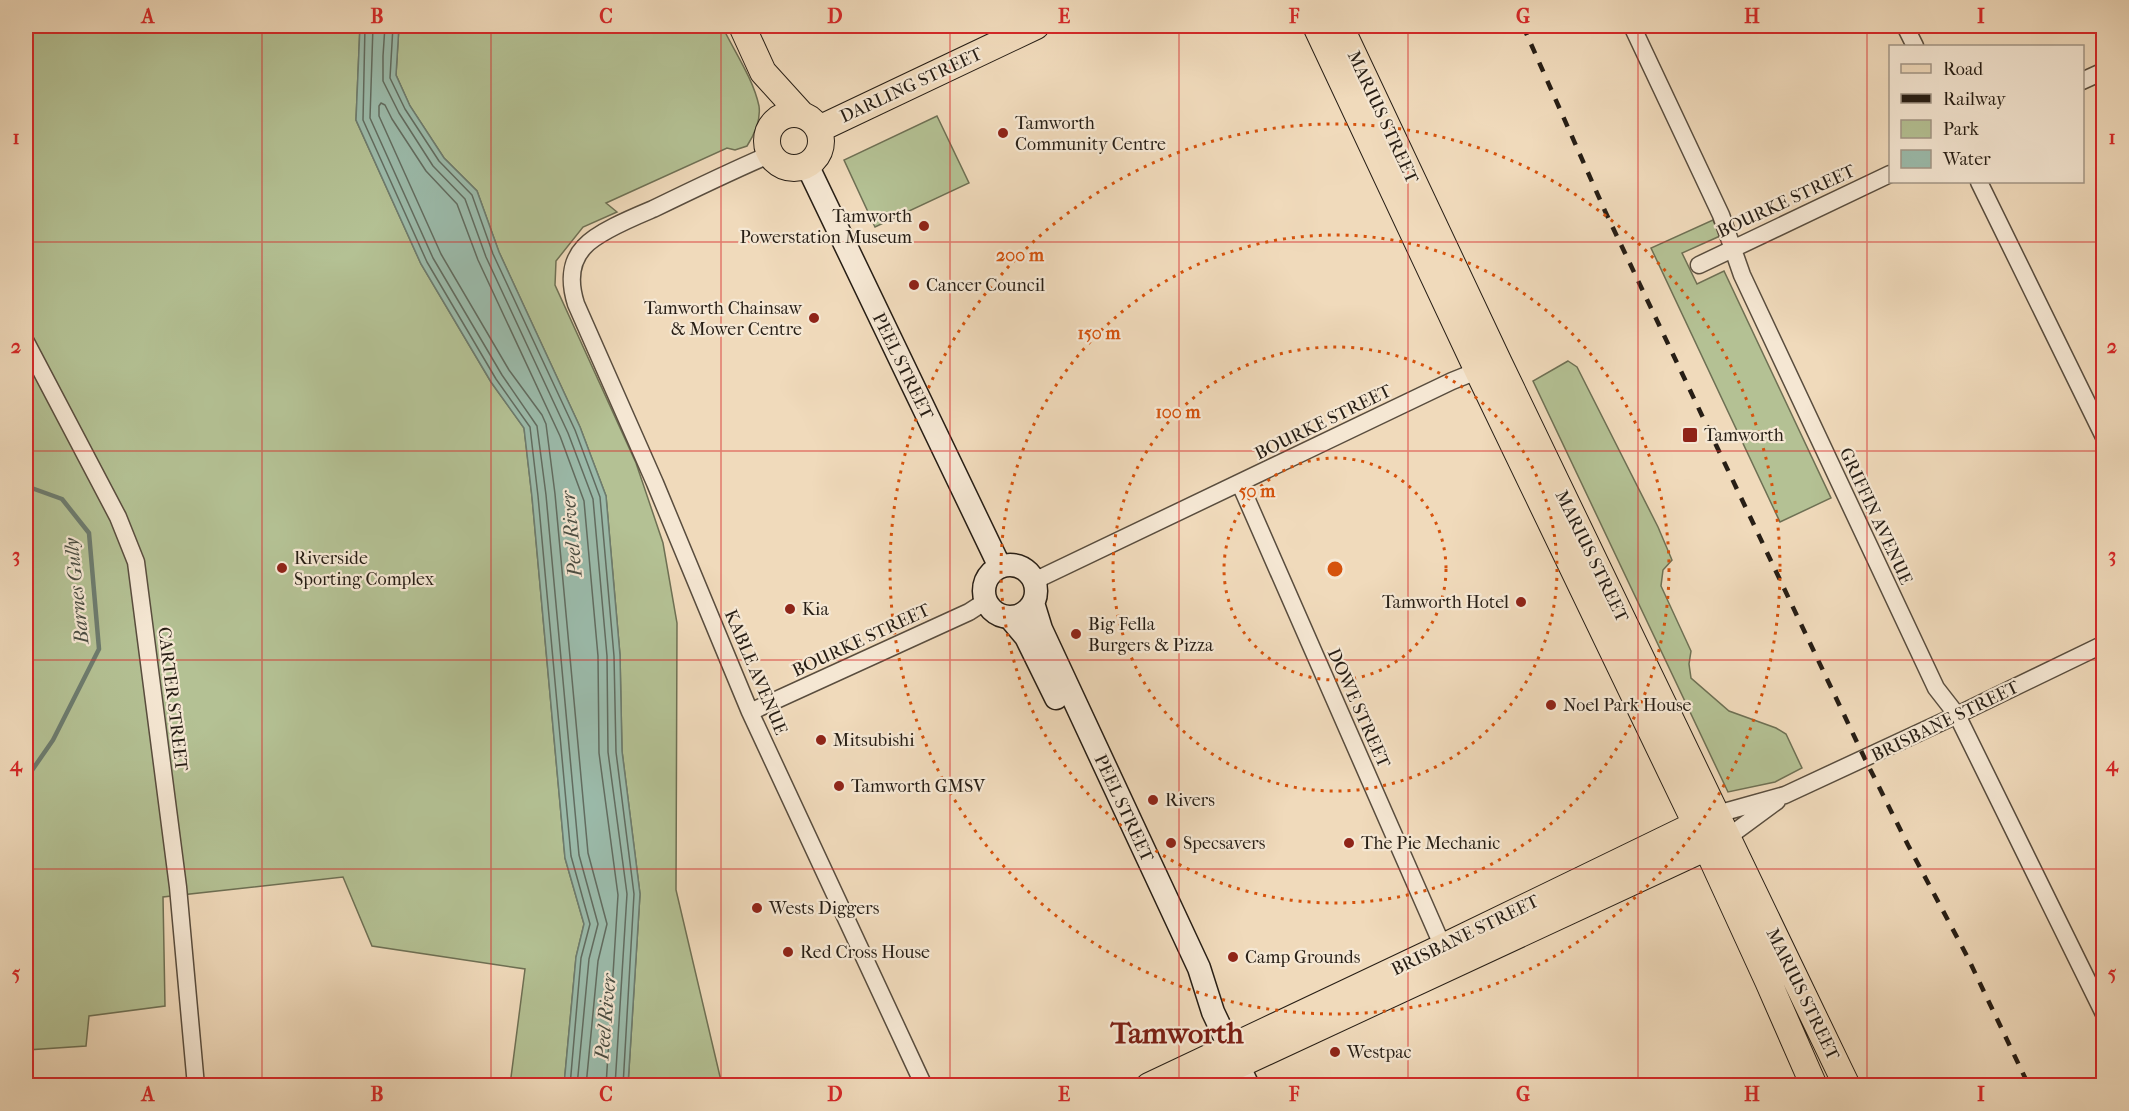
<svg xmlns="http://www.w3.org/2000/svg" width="2129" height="1111" viewBox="0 0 2129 1111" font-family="'IM FELL French Canon',serif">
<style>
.green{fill:#b4c194;stroke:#6e7054;stroke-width:1.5}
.water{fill:#9bbbab;stroke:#6d7c6f;stroke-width:1.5}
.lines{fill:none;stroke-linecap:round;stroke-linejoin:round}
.shore{stroke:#616c60;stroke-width:1.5}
.stream{stroke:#6d7c6f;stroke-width:4.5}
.street-casing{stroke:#594d3e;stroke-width:19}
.secondary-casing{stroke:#271e15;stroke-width:25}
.primary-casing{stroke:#271e15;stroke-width:28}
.street{stroke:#f5e7d3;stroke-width:16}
.secondary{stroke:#f5e7d3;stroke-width:22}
.primary{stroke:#f0dabb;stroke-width:26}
.rail{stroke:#271e15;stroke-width:4.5;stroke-dasharray:10 10;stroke-linecap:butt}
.grid{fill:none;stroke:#d62828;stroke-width:1.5;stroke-opacity:0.55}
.ring{fill:none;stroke:#d5530d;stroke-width:3;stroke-dasharray:3 6}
.poi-dot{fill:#8f2418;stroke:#f5e7d3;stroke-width:2}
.labels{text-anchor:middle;stroke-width:4.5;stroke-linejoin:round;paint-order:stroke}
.street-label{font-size:18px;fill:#271e15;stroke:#f5e7d3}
.poi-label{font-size:18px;fill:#271e15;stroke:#f5e7d3;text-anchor:start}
.water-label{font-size:20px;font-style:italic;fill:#4a4d42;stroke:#f5e7d3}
.town-label{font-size:30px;font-weight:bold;fill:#7a1f14;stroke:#f5e7d3}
.centre{fill:#d5530d;stroke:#f5e7d3;stroke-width:3}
.ring-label{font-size:18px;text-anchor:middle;font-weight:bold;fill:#d5530d;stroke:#f5e7d3;stroke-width:4.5;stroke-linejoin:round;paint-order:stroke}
.neatline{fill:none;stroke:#d62828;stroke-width:2}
.grid-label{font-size:20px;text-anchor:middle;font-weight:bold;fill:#d62828}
</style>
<rect width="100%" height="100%" fill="#f0dabb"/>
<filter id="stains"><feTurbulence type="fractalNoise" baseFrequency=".00333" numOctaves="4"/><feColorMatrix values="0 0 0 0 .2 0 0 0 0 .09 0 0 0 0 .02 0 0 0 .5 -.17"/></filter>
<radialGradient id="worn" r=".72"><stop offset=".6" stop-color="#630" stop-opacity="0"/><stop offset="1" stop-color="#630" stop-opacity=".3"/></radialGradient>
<path class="green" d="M26,26H360L356,120L421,264L491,382L524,428L532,497L565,858L584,924L576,957L564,1085H510L525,969L372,946L343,877L163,897L165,1006L89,1016L86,1046L27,1050L28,1085H26Z
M399,26H722C734,51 753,78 759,106C761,120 754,135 747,146L735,150L727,148L606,203L617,212L583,227L556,261L555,285L636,463L663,543L677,623L676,890L722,1085H628L640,894L622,751L620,655L606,496L580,427L499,252L477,191L444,158L410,106L396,75Z
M937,116L969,183L875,227L844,160Z
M1713,220L1720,236L1682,253L1697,284L1724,271L1831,498L1780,522L1651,248Z
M1568,361L1577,367L1658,527L1672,560L1663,570L1661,586L1691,651L1689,664L1691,678L1729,711L1776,728L1786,734L1802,768L1775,782L1728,792L1533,381Z"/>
<path class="water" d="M360,26H399L396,75L410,106L444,158L477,191L499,252L580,427L606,496L620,655L622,751L640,894L628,1085H564L576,957L584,924L565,858L532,497L524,428L491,382L421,264L356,120Z"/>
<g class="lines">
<path class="shore" d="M365,26L363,120L427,262L496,379L530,427L538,496L571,856L590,924L581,958L570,1086
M373,26L370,118L433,258L502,375L537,426L546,495L579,855L598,924L589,959L577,1086
M385,26L383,56V81L399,113L433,166L465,199L486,257L568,433L593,499L607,656L608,752L627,894L615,1086
M393,26L390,78L405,109L439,161L472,195L493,254L575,430L600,497L614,656L616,752L634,894L623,1086
M586,1086L598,961L607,924L588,853L555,494L546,424L542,415L509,370L441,254L379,116V106L381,103L385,105L392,119L426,171L457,204L478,260L560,436L584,501L598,656L599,753L618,895L606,1086"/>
<path class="stream" d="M26,486L62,499L89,533L99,649L53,740L26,779"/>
<defs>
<path id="street" d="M1632,26L1721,215L1742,275L1936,688L1957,715L2104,1014
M1905,26L1915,46
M2082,81L2104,71
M771,154C731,171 692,190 653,209C634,217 597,232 584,247C569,263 570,285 576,304L655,483L750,712L924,1086
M1979,182L2104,437
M1699,265L1890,174
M26,342L118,517L136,562L178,887L196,1086
M1240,484L1443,947
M1034,581L1452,381L1487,367
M750,712L969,612L986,601
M1717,814L1785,795L1957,715L2104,644
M1728,837L1777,801"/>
<path id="secondary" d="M807,165L1000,567
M984 591a26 26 0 1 1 52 0a26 26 0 1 1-52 0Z
M1033,603L1041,629L1199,968L1213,1012L1248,1086
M1010,618L1026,637L1056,698"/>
<path id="primary" d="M742,26L763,72L802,115
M1316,26L1478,371L1696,824L1768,981L1814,1086
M1340,26L1499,363L1847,1086
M767 141a27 27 0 1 1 54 0a27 27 0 1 1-54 0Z
M819,129L1036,26
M1149,1086L1443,947L1711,817
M1193,1086L1720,841"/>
</defs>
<use href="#street" class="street-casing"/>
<use href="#secondary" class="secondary-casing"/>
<use href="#primary" class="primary-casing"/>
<use href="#street" class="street"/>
<use href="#secondary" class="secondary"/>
<use href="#primary" class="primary"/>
<path class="rail" d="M1523,26L1605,211L1865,759L1908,845L1967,956L2029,1086"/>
</g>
<path class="grid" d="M262,26V1086M491,26V1086M721,26V1086M950,26V1086M1179,26V1086M1408,26V1086M1638,26V1086M1867,26V1086M26,242H2104M26,451H2104M26,660H2104M26,869H2104"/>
<g class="ring">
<circle cx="1335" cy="569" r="111"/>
<circle cx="1335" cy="569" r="222"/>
<circle cx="1335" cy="569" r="334"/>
<circle cx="1335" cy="569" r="445"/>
</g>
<g class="poi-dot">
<circle cx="1003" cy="133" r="6"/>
<circle cx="924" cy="226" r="6"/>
<circle cx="914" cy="285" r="6"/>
<circle cx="814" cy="318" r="6"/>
<rect x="1682" y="427" width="16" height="16" rx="3"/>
<circle cx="282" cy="568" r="6"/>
<circle cx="1521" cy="602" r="6"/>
<circle cx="790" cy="609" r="6"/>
<circle cx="1076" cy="634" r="6"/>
<circle cx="1551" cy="705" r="6"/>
<circle cx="821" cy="740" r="6"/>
<circle cx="839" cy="786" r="6"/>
<circle cx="1153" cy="800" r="6"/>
<circle cx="1171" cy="843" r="6"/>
<circle cx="1349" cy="843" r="6"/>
<circle cx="757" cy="908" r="6"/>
<circle cx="788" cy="952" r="6"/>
<circle cx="1233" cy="957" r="6"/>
<circle cx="1335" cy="1052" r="6"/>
</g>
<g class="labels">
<g class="street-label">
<text transform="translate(911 85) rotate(-25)" y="6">DARLING STREET</text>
<text transform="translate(1383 117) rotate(65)" y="6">MARIUS STREET</text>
<text transform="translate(1786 201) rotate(-25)" y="6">BOURKE STREET</text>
<text transform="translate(903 366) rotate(64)" y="6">PEEL STREET</text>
<text transform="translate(1323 422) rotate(-26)" y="6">BOURKE STREET</text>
<text transform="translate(1876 516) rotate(65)" y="6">GRIFFIN AVENUE</text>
<text transform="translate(1592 556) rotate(64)" y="6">MARIUS STREET</text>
<text transform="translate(861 640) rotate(-25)" y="6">BOURKE STREET</text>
<text transform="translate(756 672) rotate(67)" y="6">KABLE AVENUE</text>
<text transform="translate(173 699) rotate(83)" y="6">CARTER STREET</text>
<text transform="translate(1359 708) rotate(66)" y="6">DOWE STREET</text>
<text transform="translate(1945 721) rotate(-26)" y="6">BRISBANE STREET</text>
<text transform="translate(1124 808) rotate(65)" y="6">PEEL STREET</text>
<text transform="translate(1465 935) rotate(-26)" y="6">BRISBANE STREET</text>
<text transform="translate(1803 994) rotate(64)" y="6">MARIUS STREET</text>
</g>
<g class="poi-label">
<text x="1015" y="129">Tamworth<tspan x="1015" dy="21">Community Centre</tspan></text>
<text x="912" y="222" text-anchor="end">Tamworth<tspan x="912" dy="21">Powerstation Museum</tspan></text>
<text x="926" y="291">Cancer Council</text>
<text x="802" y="314" text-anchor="end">Tamworth Chainsaw<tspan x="802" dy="21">&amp; Mower Centre</tspan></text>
<text x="1704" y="441">Tamworth</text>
<text x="294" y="564">Riverside<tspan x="294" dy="21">Sporting Complex</tspan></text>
<text x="1509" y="608" text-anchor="end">Tamworth Hotel</text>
<text x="802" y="615">Kia</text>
<text x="1088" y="630">Big Fella<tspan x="1088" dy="21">Burgers &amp; Pizza</tspan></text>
<text x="1563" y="711">Noel Park House</text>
<text x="833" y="746">Mitsubishi</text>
<text x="851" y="792">Tamworth GMSV</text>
<text x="1165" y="806">Rivers</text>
<text x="1183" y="849">Specsavers</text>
<text x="1361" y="849">The Pie Mechanic</text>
<text x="769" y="914">Wests Diggers</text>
<text x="800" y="958">Red Cross House</text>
<text x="1245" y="963">Camp Grounds</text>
<text x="1347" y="1058">Westpac</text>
</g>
<g class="water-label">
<text transform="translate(571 534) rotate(-95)" y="7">Peel River</text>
<text transform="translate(76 591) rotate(-96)" y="7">Barnes Gully</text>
<text transform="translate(605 1017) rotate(-85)" y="7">Peel River</text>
</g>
<g class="town-label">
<text x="1177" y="1043">Tamworth</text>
</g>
</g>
<circle cx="1335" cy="569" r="9" class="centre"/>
<g class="ring-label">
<text x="1020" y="261">200 m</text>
<text x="1099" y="339">150 m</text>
<text x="1178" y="418">100 m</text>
<text x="1257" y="497">50 m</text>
</g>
<rect width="2129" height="1111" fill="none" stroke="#f0dabb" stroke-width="66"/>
<rect x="1889" y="45" width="195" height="138" fill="#f5e7d3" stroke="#a39787" stroke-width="1.5"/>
<rect x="1901" y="64" width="30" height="9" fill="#f0dabb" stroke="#a39787" stroke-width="1.5"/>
<text x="1943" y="75" font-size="18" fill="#271e15">Road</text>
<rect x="1901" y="94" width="30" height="9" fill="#271e15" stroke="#a39787" stroke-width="1.5"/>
<text x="1943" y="105" font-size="18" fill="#271e15">Railway</text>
<rect x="1901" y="120" width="30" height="18" fill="#b4c194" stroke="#a39787" stroke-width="1.5"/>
<text x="1943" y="135" font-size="18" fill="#271e15">Park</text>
<rect x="1901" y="150" width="30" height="18" fill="#9bbbab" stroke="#a39787" stroke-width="1.5"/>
<text x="1943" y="165" font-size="18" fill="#271e15">Water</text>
<rect x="33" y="33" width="2063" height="1045" class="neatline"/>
<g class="grid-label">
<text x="148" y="23">A</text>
<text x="377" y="23">B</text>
<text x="606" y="23">C</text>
<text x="835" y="23">D</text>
<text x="1064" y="23">E</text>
<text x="1294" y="23">F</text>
<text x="1523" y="23">G</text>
<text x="1752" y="23">H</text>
<text x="1981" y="23">I</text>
<text x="16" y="144">1</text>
<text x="2112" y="144">1</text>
<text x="16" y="353">2</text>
<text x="2112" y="353">2</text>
<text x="16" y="562">3</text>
<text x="2112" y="562">3</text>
<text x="16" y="771">4</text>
<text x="2112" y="771">4</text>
<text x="16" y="980">5</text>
<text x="2112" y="980">5</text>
<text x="148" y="1101">A</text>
<text x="377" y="1101">B</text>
<text x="606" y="1101">C</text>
<text x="835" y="1101">D</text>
<text x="1064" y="1101">E</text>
<text x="1294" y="1101">F</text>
<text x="1523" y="1101">G</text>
<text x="1752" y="1101">H</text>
<text x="1981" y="1101">I</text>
</g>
<rect width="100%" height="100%" filter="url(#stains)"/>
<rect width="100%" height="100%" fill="url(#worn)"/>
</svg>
